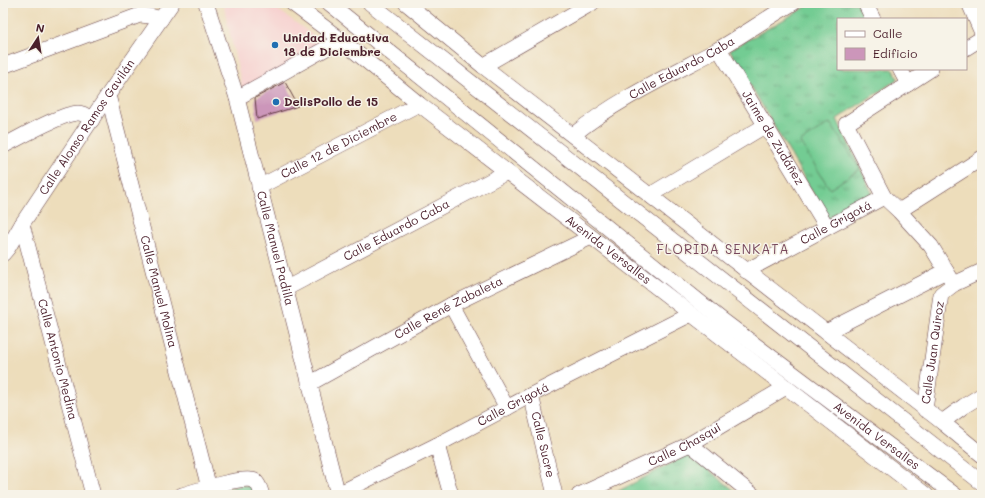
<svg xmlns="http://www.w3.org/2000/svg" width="985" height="498" viewBox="0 0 985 498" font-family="Mali,sans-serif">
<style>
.built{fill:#f7d0cf}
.grass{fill:url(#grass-tufts);stroke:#5e765f}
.pitch{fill:#73cc93;stroke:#5e765f}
.building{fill:#cc96ba}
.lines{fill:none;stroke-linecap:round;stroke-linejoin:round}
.minor-casing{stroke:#623c41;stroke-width:16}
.minor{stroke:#fff;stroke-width:15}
.poi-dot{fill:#1f6fb2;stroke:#f7f3e8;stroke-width:1.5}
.labels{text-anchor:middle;stroke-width:3;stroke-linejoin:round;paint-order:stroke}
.poi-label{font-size:12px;font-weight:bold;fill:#4a1f2b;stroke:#f7f3e8;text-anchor:start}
.street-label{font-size:12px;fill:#4a1f2b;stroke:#f7f3e8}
.neighbourhood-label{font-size:13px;letter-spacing:1px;fill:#78495d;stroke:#f7f3e8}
</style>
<defs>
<pattern id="grass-tufts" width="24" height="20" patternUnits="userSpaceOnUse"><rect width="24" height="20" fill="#73cc93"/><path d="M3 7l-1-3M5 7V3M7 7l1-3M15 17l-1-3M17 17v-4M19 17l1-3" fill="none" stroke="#60a578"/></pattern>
</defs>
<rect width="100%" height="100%" fill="#f7f3e8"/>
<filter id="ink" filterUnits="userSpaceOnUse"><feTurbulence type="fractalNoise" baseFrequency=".025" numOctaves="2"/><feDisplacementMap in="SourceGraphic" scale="8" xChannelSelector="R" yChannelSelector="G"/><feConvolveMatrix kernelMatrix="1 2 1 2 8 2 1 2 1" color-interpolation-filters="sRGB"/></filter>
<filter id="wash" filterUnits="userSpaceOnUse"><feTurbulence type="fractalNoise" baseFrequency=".012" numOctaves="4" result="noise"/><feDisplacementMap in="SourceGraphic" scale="16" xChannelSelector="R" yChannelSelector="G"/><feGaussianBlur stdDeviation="0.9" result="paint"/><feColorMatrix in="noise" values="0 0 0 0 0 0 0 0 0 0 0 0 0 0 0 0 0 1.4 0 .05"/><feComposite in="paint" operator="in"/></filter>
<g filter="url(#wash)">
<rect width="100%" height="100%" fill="#edddbb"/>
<path class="built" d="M223,3H269L318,39L319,51L243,91Z"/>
<path class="grass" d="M813,3H857L865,19H838V69H893L898,79L837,119L873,195L828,219L730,50Z
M689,454L740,495H611Z
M242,485L252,487L256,495H204Z"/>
<path class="pitch" d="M830,123L860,169L830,189L800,142Z"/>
<g id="blocks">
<path class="building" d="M285,82L298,106L257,119L255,98Z"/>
</g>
</g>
<g filter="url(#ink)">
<use href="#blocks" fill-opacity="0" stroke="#623c41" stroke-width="1"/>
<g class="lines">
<defs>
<g id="minor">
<path id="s1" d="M206,3L237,98L338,495"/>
<path id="s2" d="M292,3L341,40L419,104L926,495"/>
<path id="s3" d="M329,3L722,320L955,495"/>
<path d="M370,3L982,483"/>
<path d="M406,3L483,66L942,422L982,455"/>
<path d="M865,3L873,19"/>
<path d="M969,3L982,33"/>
<path d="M966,48L982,38"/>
<path id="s4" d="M719,49L827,227"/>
<path d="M3,66L140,15L150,16L161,19"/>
<path d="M483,66L592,3"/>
<path d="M900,69L908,84"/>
<path d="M931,69L846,124L884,197L899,211L931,246L954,284"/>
<path id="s5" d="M108,95L209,488"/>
<path d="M237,98L341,40"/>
<path id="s6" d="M573,135C616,100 668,76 717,50C743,35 767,18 793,3"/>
<path d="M3,146C19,138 62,113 78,113C84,113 88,117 92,120"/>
<path id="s7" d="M259,187L419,104"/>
<path d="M650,195L766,125"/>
<path d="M899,211L982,158"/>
<path id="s8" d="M22,224L93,495"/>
<path id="s9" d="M3,254L8,248L22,224L108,95L172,3"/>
<path id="s10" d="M746,271L884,197"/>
<path id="s11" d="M285,289L507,172"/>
<path d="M451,305L507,408"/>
<path d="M826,332L946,271"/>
<path id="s12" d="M309,384L451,305L591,237"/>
<path id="s13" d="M531,395L555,495"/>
<path id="s14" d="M925,410L941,294L954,284L982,271"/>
<path d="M942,422L964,406L982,395"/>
<path d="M690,444L753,495"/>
<path d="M437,445L451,495"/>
<path d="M182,495C195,491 245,475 255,481C260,485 260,490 262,495"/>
<path id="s15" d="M336,495L437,445L531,395L691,314"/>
<path id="s16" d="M579,495L690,444L786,387"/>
</g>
</defs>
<use href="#minor" class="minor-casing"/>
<use href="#minor" class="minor"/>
</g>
</g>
<g class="poi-dot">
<circle cx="275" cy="45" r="4"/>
<circle cx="276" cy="102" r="4"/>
</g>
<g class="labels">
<g class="poi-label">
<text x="283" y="42">Unidad Educativa<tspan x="283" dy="14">18 de Diciembre</tspan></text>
<text x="284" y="106">DelisPollo de 15</text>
</g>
<g class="street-label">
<text dy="4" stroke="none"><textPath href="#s6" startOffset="128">Calle Eduardo Caba</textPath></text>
<text dy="4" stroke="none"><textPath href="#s9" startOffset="152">Calle Alonso Ramos Gavilán</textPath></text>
<text dy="4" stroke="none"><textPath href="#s4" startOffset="104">Jaime de Zudáñez</textPath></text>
<text dy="4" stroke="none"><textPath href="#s7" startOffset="90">Calle 12 de Diciembre</textPath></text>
<text dy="4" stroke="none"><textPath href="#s10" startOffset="102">Calle Grigotá</textPath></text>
<text dy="4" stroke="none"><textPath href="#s11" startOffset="126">Calle Eduardo Caba</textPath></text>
<text dy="4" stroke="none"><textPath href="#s1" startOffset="255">Calle Manuel Padilla</textPath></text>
<text dy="4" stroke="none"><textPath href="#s2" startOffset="401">Avenida Versalles</textPath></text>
<text dy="4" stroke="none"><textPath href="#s5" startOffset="203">Calle Manuel Molina</textPath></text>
<text dy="4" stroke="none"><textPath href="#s12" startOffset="159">Calle René Zabaleta</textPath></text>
<text dy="4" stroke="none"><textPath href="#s14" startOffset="58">Calle Juan Quiroz</textPath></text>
<text dy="4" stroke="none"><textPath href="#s8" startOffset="140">Calle Antonio Medina</textPath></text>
<text dy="4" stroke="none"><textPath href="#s15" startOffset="199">Calle Grigotá</textPath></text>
<text dy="4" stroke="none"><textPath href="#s3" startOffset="698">Avenida Versalles</textPath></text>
<text dy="4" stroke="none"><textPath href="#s16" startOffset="117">Calle Chasqui</textPath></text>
<text dy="4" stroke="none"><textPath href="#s13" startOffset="51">Calle Sucre</textPath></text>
</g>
<g class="neighbourhood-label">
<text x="723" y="254">FLORIDA SENKATA</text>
</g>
</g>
<rect width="985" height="498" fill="none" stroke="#f7f3e8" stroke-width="16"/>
<rect x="837" y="18" width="130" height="52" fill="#f7f3e8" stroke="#b29e9c"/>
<rect x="845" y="31" width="20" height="6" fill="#ffffff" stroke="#b29e9c"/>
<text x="873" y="38" font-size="12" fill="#4a1f2b">Calle</text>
<rect x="845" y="48" width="20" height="12" fill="#cc96ba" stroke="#b29e9c"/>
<text x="873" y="58" font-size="12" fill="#4a1f2b">Edificio</text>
<g transform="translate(38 38) rotate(12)" stroke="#f7f3e8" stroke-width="3" paint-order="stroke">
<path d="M0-3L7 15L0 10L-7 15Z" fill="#4a1f2b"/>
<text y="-6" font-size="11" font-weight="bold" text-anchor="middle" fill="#4a1f2b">N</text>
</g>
</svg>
